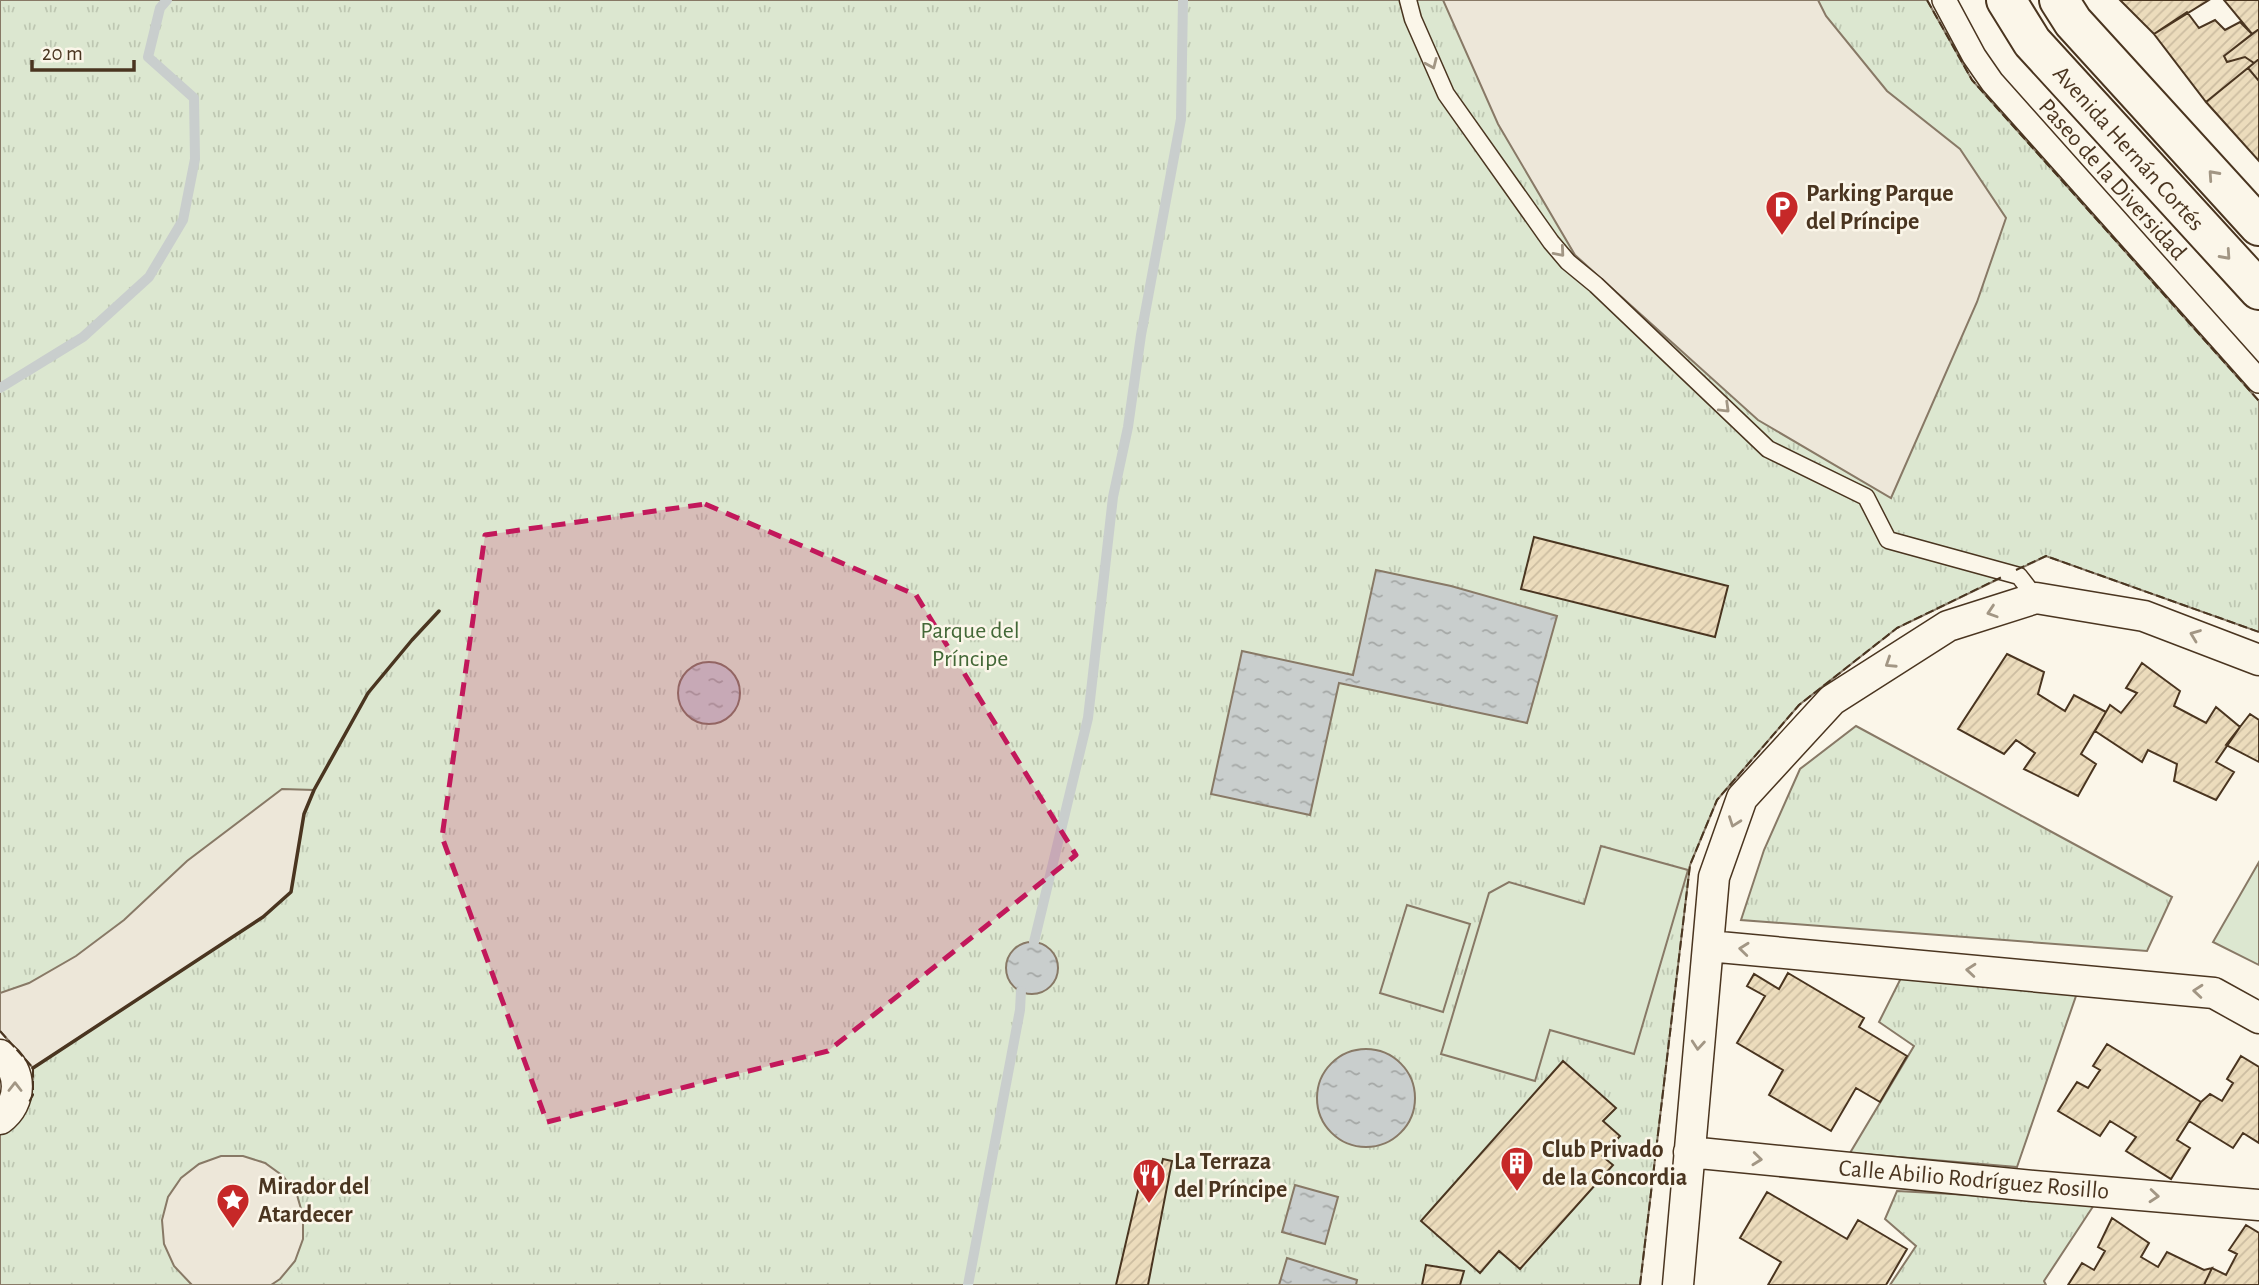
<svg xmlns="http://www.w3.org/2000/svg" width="2259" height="1285" viewBox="0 0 2259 1285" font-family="'Alegreya Sans',sans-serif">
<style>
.park{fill:url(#park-tufts);stroke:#887966;stroke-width:2}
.pitch{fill:#dce7d0;stroke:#887966;stroke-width:2}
.parking{fill:#ede7d9;stroke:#887966;stroke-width:2}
.water{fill:url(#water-ripples);stroke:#887966;stroke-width:2}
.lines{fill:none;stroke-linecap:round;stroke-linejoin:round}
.stream{stroke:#c9cecd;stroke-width:10}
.building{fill:url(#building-hatch);stroke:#4a3520;stroke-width:2}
.service-casing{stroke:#4a3520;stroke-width:19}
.pedestrian-casing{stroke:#4a3520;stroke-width:26}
.minor-casing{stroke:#4a3520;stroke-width:33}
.primary-casing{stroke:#4a3520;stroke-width:42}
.service{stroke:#fbf6e9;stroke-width:16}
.pedestrian{stroke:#fbf6e9;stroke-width:23}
.minor{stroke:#fbf6e9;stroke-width:30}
.primary{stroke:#fbf6e9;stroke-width:38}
.fence{stroke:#4a3520;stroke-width:2;stroke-dasharray:9 3.5;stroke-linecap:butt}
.wall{stroke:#4a3520;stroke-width:3.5}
.oneway{stroke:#a29684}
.marked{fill:#c2185b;fill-opacity:0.2;stroke:#c2185b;stroke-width:5;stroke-dasharray:14 9;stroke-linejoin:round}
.labels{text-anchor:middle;stroke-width:5;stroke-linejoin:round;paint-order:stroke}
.street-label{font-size:24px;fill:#4a3520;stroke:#fbf6e9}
.poi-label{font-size:24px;font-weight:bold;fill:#4a3520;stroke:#fbf6e9;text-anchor:start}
.park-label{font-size:24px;fill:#436837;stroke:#fbf6e9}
</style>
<defs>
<pattern id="park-tufts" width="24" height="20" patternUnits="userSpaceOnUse" patternTransform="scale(1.75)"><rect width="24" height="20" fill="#dce7d0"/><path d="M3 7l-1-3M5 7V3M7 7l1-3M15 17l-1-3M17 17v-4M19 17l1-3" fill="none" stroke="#bec7b2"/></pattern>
<pattern id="water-ripples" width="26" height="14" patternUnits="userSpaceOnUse" patternTransform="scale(1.75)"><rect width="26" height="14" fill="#c9cecd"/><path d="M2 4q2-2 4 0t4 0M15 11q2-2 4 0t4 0" fill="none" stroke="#a5a8a6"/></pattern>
<pattern id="building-hatch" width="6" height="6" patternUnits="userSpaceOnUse" patternTransform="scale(1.75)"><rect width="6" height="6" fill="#ecdcbc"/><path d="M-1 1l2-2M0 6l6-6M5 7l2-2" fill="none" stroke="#ccbda1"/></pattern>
</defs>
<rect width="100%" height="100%" fill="#fbf6e9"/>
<path class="park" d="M0,0H1927L1972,80L2259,401V632L2046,556L1897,628L1799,705L1717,800L1690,865L1640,1285H0V1131C28,1109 34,1104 33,1067L0,1031Z
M1856,726L2172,897L2147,951L1741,920L1764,850L1800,769Z
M1902,976L2077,993L2017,1167L1850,1153L1914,1046L1879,1022Z
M1897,1191L2096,1202L2044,1281L2046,1285H1890L1916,1246L1885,1219Z"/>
<path class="pitch" d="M1601,846L1688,870L1634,1054L1550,1030L1535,1081L1441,1054L1489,893L1509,882L1584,904Z
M2259,862V965L2213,942Z
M1407,905L1470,924L1443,1012L1380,993Z"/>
<path class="parking" d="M1443,0H1818L1826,16L1887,91L1960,149L2006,218L1977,302L1891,498L1758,420L1575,255L1498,124Z
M282,789L314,790L304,814L291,892L263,917L33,1068L0,1031V993L29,983L76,956L124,920L187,861Z
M221,1156H243L265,1163L283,1176L297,1195L303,1216V1239L295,1261L280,1279L271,1285H192L174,1266L164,1244L162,1220L168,1197L181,1178L199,1164Z"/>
<path class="water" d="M1376,570L1451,586L1557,616L1527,723L1339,683L1310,815L1211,794L1242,651L1353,675Z
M678 693a31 31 0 1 1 62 0a31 31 0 1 1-62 0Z
M1006 968a26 26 0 1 1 52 0a26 26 0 1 1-52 0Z
M1317 1098a49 49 0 1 1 98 0a49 49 0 1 1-98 0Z
M1295,1185L1338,1197L1325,1244L1282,1232Z
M1287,1258L1357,1280L1356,1285H1279Z"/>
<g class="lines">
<path class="stream" d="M0,388L83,337L149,277L183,220L195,159L194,98L148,57L160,8L167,0
M1034,942L1088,718L1113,497L1128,427L1141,335L1181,119L1183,0
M968,1285L1020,1010L1021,991"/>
</g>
<path class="building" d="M2120,0H2209L2154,34Z
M2224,0H2259V29L2252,34Z
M2187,12L2199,28L2215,20L2225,30L2240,22L2252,34L2224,56L2227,62L2245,57L2254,63L2206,102L2154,34Z
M2259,29V59L2254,63L2245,57L2227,62L2224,56Z
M2259,59V81L2248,68Z
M2248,68L2259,81V161L2206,102Z
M1534,537L1728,586L1715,637L1521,589Z
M2007,654L2044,672L2038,694L2065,711L2074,695L2106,712L2081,754L2096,764L2078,796L2024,769L2035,753L2016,740L2004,754L1958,729Z
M2142,663L2180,691L2174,706L2206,723L2216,707L2240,727L2216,762L2234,772L2216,800L2174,781L2177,764L2148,750L2142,762L2095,731L2110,705L2121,713L2137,693L2126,688Z
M2250,714L2259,720V762L2226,745Z
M1788,973L1864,1018L1859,1027L1907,1056L1880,1102L1856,1088L1831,1131L1769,1095L1783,1070L1737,1043L1765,996L1747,986L1754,974L1779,989Z
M2107,1044L2201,1102L2177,1140L2190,1148L2171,1179L2126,1151L2136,1137L2110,1121L2100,1136L2058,1111L2077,1082L2088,1088L2100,1070L2093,1066Z
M2241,1056L2259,1067V1143L2243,1133L2233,1148L2189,1121L2201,1102L2210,1094L2222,1101L2233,1083L2227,1079Z
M1563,1061L1616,1108L1603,1121L1620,1136L1602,1156L1613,1165L1520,1269L1499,1251L1480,1273L1421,1221Z
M1163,1159L1172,1161L1148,1285H1116L1143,1169L1159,1175Z
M1767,1192L1847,1239L1858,1220L1907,1249L1886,1285H1768L1781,1262L1740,1238Z
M2112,1218L2149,1243L2141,1257L2158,1267L2167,1252L2204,1270L2212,1268L2204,1285H2068L2082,1263L2094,1270L2105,1251L2098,1247Z
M2246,1225L2259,1233V1285H2204L2212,1268L2226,1275L2237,1254L2229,1250Z
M1426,1265L1464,1271L1460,1285H1422Z"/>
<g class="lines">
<defs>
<path id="service" d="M1408,0L1413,19L1446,94L1551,242L1568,262L1596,285L1768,449L1866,497L1888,540L2019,576L2036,598"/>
<path id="pedestrian" d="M1944,0L1974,56L1992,82L2259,381"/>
<path id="minor" d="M1708,946L2214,993L2259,1018
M0,1055C23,1070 22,1103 0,1119
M1689,1152L2033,1186L2259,1205
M1678,1285L1714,877L1742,798L1832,700L1948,626L2036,598L2144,616L2259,660"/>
<path id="primary" d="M2006,0L2032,42L2259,290
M2059,0L2073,22L2259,226"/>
</defs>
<use href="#service" class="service-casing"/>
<use href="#pedestrian" class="pedestrian-casing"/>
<use href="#minor" class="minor-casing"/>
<use href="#primary" class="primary-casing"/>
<use href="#service" class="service"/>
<use href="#pedestrian" class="pedestrian"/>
<use href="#minor" class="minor"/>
<use href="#primary" class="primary"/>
<path class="fence" d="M1927,0L1972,80L2259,401
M2016,570L2046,556L2259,632
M0,1031L33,1068V1095L29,1102
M1640,1285L1690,865L1717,800L1799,705L1897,628L2004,576"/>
<path class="wall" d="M33,1068L263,917L291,892L304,814L314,790L368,693L412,640L439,611"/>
</g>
<defs><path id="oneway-chevron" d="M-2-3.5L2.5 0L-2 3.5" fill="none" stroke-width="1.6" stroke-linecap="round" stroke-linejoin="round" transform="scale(1.75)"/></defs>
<g class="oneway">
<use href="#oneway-chevron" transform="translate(1432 64) rotate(66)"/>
<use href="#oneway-chevron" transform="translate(2213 175) rotate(-132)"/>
<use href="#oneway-chevron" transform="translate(1560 252) rotate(49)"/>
<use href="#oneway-chevron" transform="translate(2226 255) rotate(48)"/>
<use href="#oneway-chevron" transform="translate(1725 408) rotate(44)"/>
<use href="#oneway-chevron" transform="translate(1992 612) rotate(162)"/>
<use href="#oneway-chevron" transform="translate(2195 635) rotate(-159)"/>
<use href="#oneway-chevron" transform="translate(1890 663) rotate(147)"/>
<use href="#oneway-chevron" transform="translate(1734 822) rotate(110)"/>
<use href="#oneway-chevron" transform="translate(1744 949) rotate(-174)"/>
<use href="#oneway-chevron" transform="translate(1971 970) rotate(-175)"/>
<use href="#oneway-chevron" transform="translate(2198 991) rotate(-175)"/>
<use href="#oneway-chevron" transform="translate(1698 1045) rotate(95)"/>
<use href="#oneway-chevron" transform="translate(15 1087) rotate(-90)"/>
<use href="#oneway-chevron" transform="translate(1757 1159) rotate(6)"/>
<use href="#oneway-chevron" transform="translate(2154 1196) rotate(5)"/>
</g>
<path class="marked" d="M705,504L916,595L1076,855L828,1051L547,1122L442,837L485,535Z"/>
<defs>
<symbol id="parking-pin" viewBox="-11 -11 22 30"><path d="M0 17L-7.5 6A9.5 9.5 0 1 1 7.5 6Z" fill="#c62828" stroke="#fbf6e9"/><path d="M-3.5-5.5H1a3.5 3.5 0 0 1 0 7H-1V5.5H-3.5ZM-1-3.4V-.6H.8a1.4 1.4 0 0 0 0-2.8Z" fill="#fff"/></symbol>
<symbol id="building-pin" viewBox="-11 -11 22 30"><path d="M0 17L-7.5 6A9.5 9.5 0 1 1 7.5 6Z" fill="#c62828" stroke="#fbf6e9"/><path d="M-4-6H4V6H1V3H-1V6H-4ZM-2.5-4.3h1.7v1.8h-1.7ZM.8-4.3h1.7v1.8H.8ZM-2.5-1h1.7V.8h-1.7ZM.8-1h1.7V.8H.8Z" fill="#fff"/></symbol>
<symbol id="restaurant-pin" viewBox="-11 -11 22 30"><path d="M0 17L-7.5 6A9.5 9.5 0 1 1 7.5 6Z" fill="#c62828" stroke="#fbf6e9"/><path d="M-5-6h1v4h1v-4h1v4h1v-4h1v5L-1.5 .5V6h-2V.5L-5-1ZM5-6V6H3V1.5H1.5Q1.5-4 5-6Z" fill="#fff"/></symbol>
<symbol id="sight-pin" viewBox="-11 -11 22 30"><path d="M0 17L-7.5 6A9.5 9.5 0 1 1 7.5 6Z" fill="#c62828" stroke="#fbf6e9"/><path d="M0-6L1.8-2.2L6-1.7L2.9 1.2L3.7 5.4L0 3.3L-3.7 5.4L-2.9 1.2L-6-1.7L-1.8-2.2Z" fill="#fff"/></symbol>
</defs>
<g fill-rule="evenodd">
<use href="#parking-pin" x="1763" y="188" width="38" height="52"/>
<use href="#building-pin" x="1498" y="1144" width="38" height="52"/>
<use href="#restaurant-pin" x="1130" y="1156" width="38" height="52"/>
<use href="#sight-pin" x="214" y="1181" width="38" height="52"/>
</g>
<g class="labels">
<g class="street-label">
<text transform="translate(2129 148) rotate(48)" y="8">Avenida Hernán Cortés</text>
<text transform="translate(2113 179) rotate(48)" y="8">Paseo de la Diversidad</text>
<text transform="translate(1974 1179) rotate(5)" y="8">Calle Abilio Rodríguez Rosillo</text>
</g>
<g class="poi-label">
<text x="1806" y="201">Parking Parque<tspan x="1806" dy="28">del Príncipe</tspan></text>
<text x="1542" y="1157">Club Privado<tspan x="1542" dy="28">de la Concordia</tspan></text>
<text x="1174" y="1169">La Terraza<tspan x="1174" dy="28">del Príncipe</tspan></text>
<text x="258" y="1194">Mirador del<tspan x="258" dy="28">Atardecer</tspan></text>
</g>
<g class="park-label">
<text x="970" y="638">Parque del<tspan x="970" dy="28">Príncipe</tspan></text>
</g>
</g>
<path d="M32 60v10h102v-10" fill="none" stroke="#4a3520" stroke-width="3.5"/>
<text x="42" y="60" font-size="21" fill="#4a3520" stroke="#fbf6e9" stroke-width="5" paint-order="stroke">20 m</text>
</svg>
